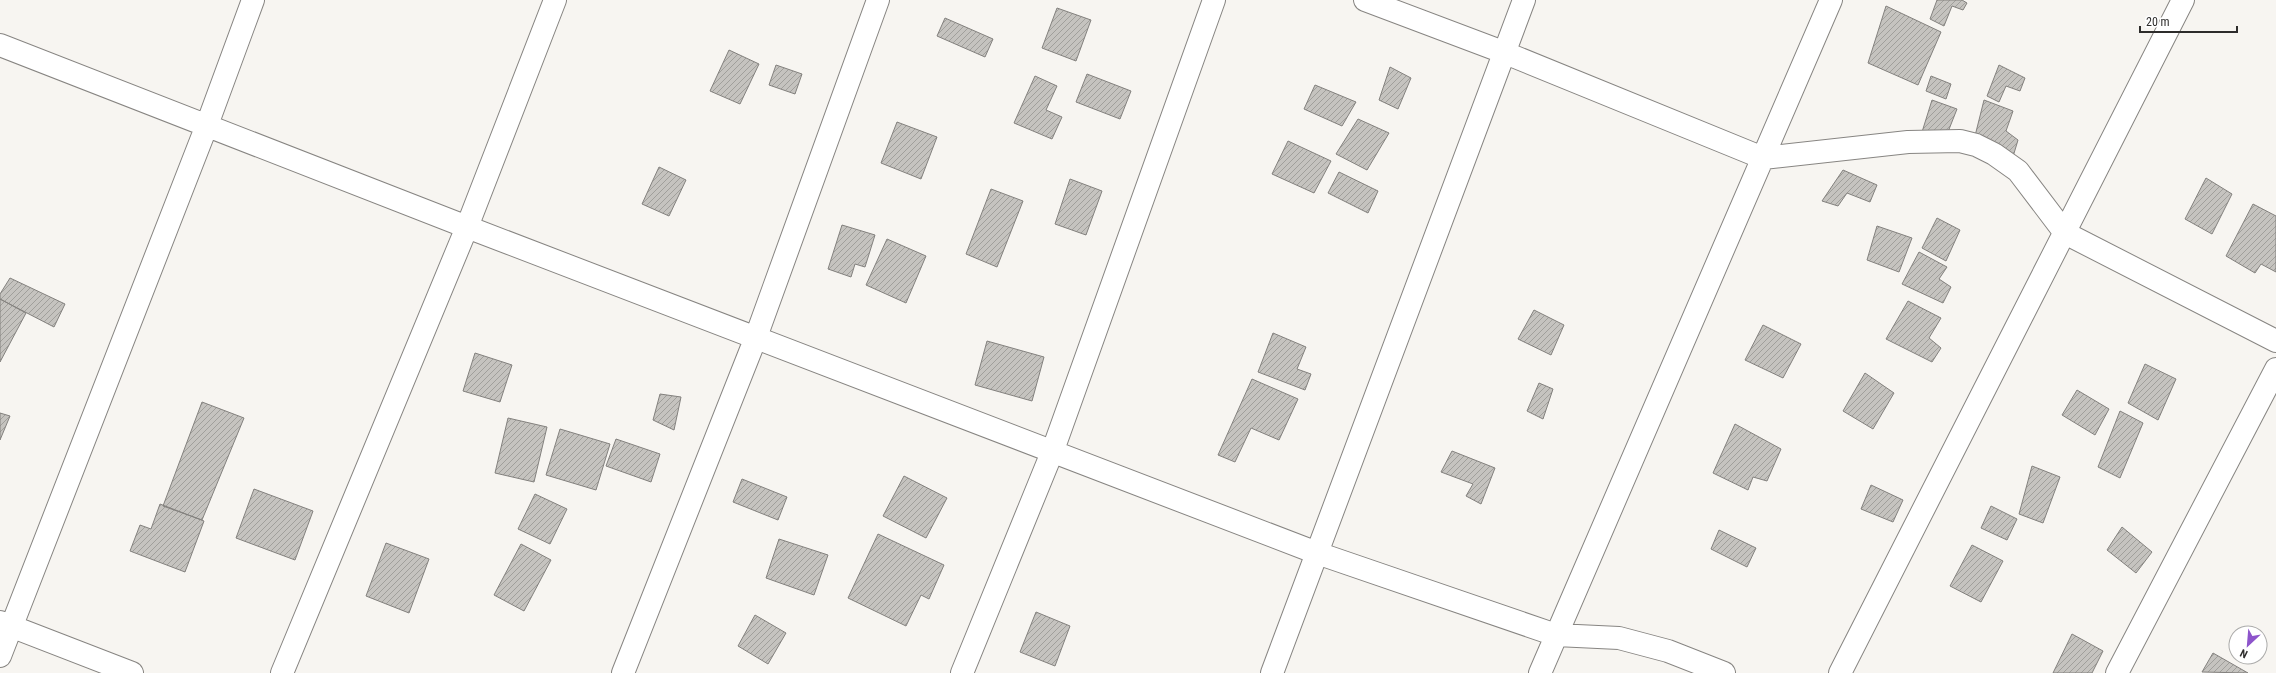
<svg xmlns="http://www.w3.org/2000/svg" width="2276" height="673" viewBox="0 0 2276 673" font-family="'Roboto Condensed',sans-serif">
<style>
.building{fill:url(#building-hatch);stroke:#83817e}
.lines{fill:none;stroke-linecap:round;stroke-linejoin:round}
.minor-casing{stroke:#878582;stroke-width:24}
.minor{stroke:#fff;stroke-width:22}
</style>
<defs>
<pattern id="building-hatch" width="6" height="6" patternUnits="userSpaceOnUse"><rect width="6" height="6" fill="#c5c3bf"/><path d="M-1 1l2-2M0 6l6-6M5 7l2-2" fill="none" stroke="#a09f9b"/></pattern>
</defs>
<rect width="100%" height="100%" fill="#f7f5f1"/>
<path class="building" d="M1937,0H1962L1967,3L1963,10L1952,6L1944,26L1930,19Z
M1886,6L1941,32L1918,85L1868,63Z
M1057,8L1091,20L1076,61L1042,48Z
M945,18L993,39L985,57L937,36Z
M729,50L759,64L740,104L710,91Z
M776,65L802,74L795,94L769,85Z
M1999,65L2025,78L2020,91L2006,86L1999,102L1987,96Z
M1390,67L1411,78L1398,109L1379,100Z
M1087,74L1131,91L1120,119L1076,102Z
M1035,76L1057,86L1046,110L1062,117L1052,139L1014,123Z
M1931,76L1951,84L1946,99L1926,91Z
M1315,85L1356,102L1342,126L1304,109Z
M1932,100L1957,109L1946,137L1922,132Z
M1984,100L2013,111L2006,131L2018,140L2012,160L1974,140Z
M1358,119L1389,133L1367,170L1336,154Z
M897,122L937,137L921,179L881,163Z
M1288,141L1331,161L1314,193L1272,174Z
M659,167L686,180L669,216L642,204Z
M1843,170L1877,185L1870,202L1847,193L1838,206L1822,201Z
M1339,172L1378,191L1368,213L1328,193Z
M2206,178L2232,194L2212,234L2185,219Z
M1070,179L1102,191L1086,235L1055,224Z
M991,189L1023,201L997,267L966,254Z
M2253,204L2276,216V272L2261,264L2255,273L2226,256Z
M1937,218L1960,230L1946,261L1922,248Z
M842,225L875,235L865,267L855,264L851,277L828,269Z
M1877,226L1912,238L1899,272L1867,260Z
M887,239L926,256L906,303L866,285Z
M1919,252L1947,267L1939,279L1951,287L1943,303L1902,284Z
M10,278L65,304L54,327L0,299V294Z
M0,299L26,313L0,362Z
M1908,301L1941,318L1929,338L1941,348L1932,362L1886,339Z
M1534,310L1564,325L1551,355L1518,339Z
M1763,325L1801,344L1783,378L1745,360Z
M1273,333L1306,347L1297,369L1311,374L1305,390L1258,372Z
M987,341L1044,357L1032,401L975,385Z
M475,353L512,365L500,402L463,391Z
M2145,364L2176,379L2158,420L2128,403Z
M1865,373L1894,393L1873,429L1843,411Z
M1252,379L1298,399L1279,440L1251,428L1235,462L1218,455Z
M1539,383L1553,389L1543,419L1527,411Z
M2077,390L2109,409L2095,435L2062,415Z
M660,394L681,397L674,430L653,420Z
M202,402L244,418L202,520L163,506Z
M2120,411L2143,423L2120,478L2098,467Z
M0,413L10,416L0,440Z
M508,418L547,427L534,482L495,473Z
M1735,424L1781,449L1767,481L1753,477L1748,490L1713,473Z
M560,429L610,444L596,490L546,475Z
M616,439L660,454L651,482L606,466Z
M1452,451L1495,468L1481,504L1466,496L1473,484L1441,472Z
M2032,466L2060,477L2043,523L2019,514Z
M904,476L947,498L926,538L883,516Z
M742,479L787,497L778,520L733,502Z
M1871,485L1903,500L1893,522L1861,509Z
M254,489L313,511L295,560L236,538Z
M535,494L567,509L550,544L518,529Z
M160,504L204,521L185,572L130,551L140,525L151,529Z
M1991,506L2017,519L2007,540L1981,528Z
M2122,527L2152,552L2136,573L2107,550Z
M1719,530L1756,548L1747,567L1711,549Z
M878,534L944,565L929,599L921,595L906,626L848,598Z
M779,539L828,555L814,595L766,578Z
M386,543L429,559L409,613L366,596Z
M521,544L551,560L524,611L494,595Z
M1972,545L2003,561L1981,602L1950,586Z
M1036,612L1070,626L1055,666L1020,652Z
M755,615L786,633L768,664L738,646Z
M2072,634L2103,651L2092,673H2053Z
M2213,653L2248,673L2202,672Z"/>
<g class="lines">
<defs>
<path id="minor" d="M1365,0L1503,52L1763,158L1908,142L1960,141L1976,145L1994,154L2018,171L2065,233L2276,341
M0,45L467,227L1317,553L1556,635L1619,638L1668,651L1724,673
M0,622L132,673
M0,656L207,125L253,0
M282,673L467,227L555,0
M623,673L756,337L878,0
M962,673L1053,450L1214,0
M1272,673L1524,0
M1540,673L1831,0
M1840,673L2183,0
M2117,673L2276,369"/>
</defs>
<use href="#minor" class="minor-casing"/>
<use href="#minor" class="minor"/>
</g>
<g transform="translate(2248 645) rotate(206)"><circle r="19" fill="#ffffff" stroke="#ababaa"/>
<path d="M0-3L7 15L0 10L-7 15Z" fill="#8d54cb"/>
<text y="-6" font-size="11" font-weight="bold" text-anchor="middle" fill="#2d2c2b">N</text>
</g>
<path d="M2140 26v6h97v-6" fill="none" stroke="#2d2c2b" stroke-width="2"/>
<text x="2146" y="26" font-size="12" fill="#2d2c2b" stroke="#ffffff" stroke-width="3" paint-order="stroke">20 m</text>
</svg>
